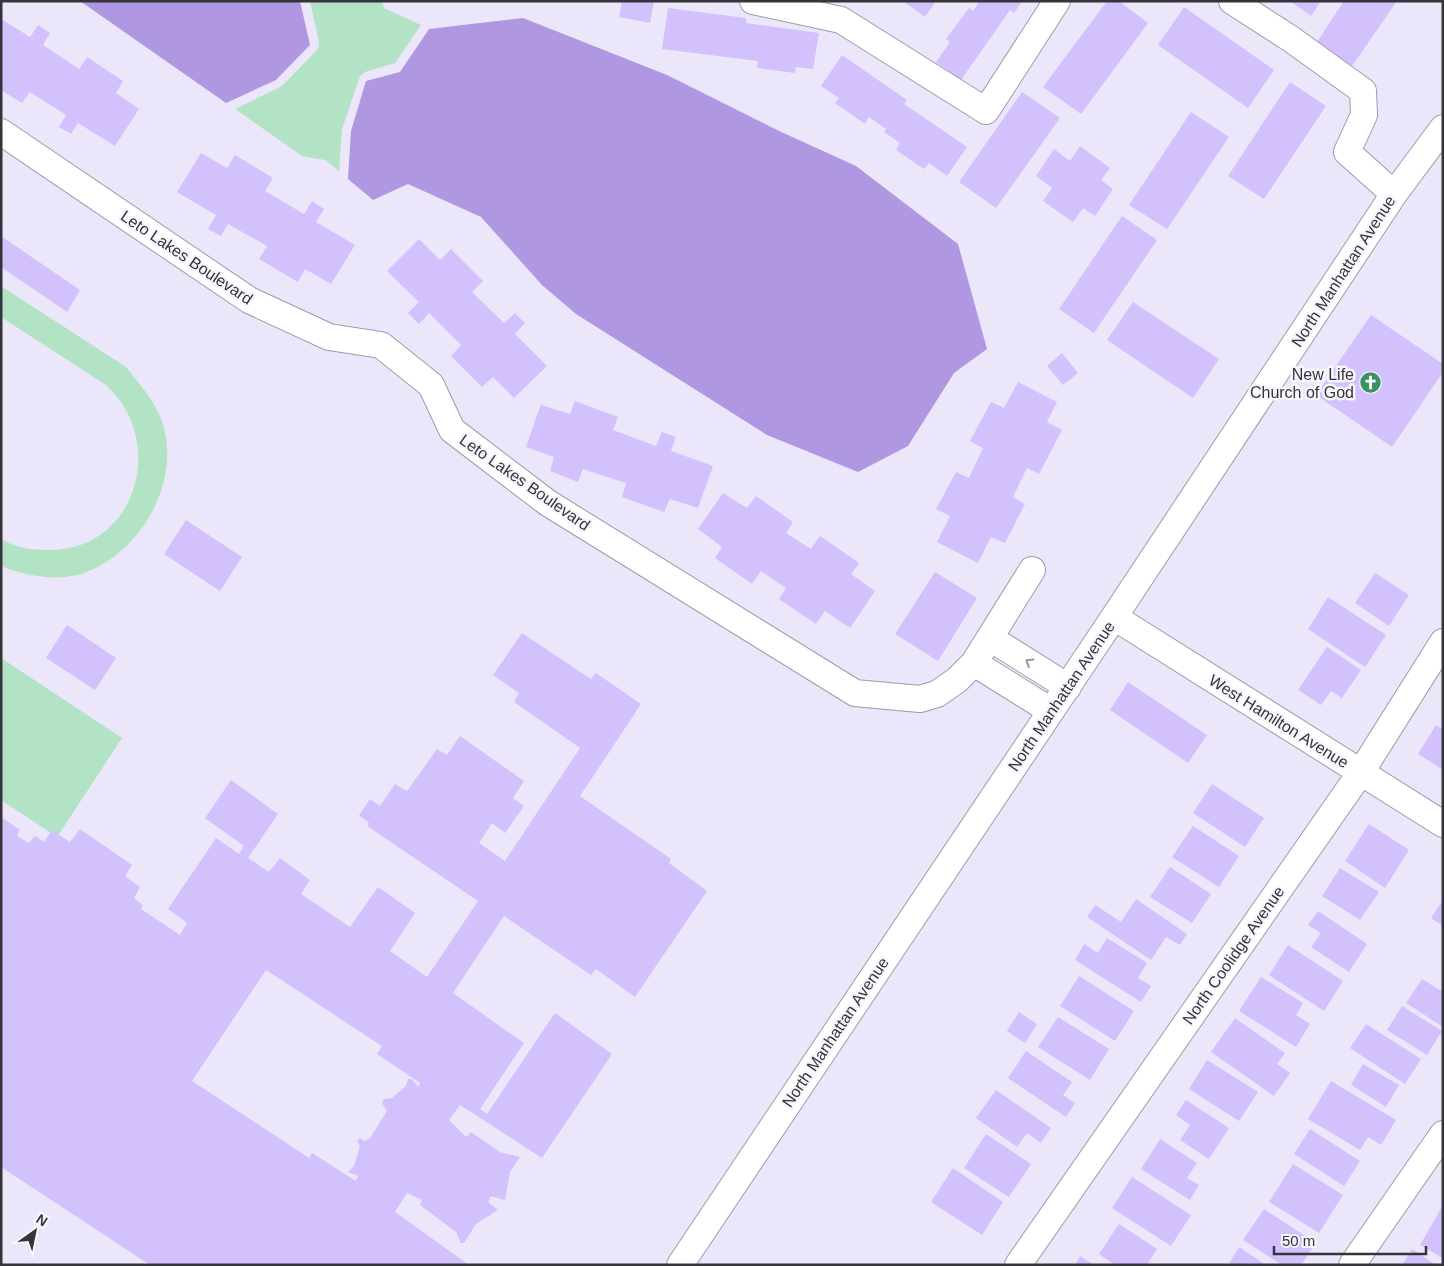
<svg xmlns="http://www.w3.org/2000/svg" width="1444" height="1266" viewBox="0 0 1444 1266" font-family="Helvetica,sans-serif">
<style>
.green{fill:#b2e3c4}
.water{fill:#af97e1}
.building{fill:#d3c1fe;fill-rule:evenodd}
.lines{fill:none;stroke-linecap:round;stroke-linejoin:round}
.minor-casing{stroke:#9f9aab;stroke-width:28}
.minor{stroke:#fff;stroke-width:26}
.oneway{stroke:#9a9a9d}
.labels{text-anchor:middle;stroke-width:5;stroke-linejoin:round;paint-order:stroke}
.street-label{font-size:16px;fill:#36343b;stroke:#f8f6fd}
.poi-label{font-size:16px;fill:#36343b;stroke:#f8f6fd;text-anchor:end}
</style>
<rect width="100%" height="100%" fill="#ebe6f9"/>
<path class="green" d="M310,1H382L384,8L421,25L395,63L365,72L360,76L342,129L339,171L325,160L302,156L235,109L282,86L318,49L319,42Z
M1,286L126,367C138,382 151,397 159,414C186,475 143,552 84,573C57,582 26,576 1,566V539C14,547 30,550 45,550C135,554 169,443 106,385L1,317Z
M1,658L122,738L57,837L1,800Z"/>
<path class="water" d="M80,1H300L310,45L276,80L226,103Z
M523,18L667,75L777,130L856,166L958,244L987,349L954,373L908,446L858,472L767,435L576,314L542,285L481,217L408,184L373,200L348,179L351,131L366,81L400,72L429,29Z"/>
<path class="building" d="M622,1H654L650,23L619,17Z
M903,1H936L925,17Z
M980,1H1022L1014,13L1010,10L961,80L936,62L950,42L946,39L969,8L973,11Z
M1107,1H1119L1148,23L1081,114L1043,87Z
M1290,1H1321L1311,16Z
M1344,1H1397L1352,66L1317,42Z
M1184,7L1274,70L1248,108L1158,45Z
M668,8L746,18V23L819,33L813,69L796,67L795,73L757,68L758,61L662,49Z
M1,19L30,37L38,25L50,33L43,45L79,69L87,57L123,81L116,93L139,109L115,146L78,123L71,134L59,127L66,115L30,92L22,103L1,90Z
M842,55L907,100L904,104L967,147L947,176L929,163L924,169L896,150L900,143L884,132L886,129L869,117L865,124L835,103L839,98L821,86Z
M1290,82L1326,106L1264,199L1228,176Z
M1022,92L1060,118L996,208L959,182Z
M1191,112L1229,137L1167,229L1129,205Z
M1080,146L1110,168L1101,180L1113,189L1095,216L1083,208L1073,222L1043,201L1052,188L1036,176L1054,149L1070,161Z
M201,153L227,168L235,155L273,178L265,191L304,214L312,201L324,209L316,222L355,245L331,284L305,269L298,282L259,259L267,246L228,224L221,236L208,229L216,215L177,192Z
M1122,216L1157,240L1094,333L1059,309Z
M1,236L80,290L67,312L1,267Z
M419,239L440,260L451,249L483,281L472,292L504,323L515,313L525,323L515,334L547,366L514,398L493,377L482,387L451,356L461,345L429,313L419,324L408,313L419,302L387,271Z
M1133,302L1219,359L1193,398L1107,340Z
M1371,315L1443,364V372L1392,447L1316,395Z
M1062,353L1078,373L1063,385L1047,366Z
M1018,382L1057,402L1047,422L1062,430L1039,474L1027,468L1013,497L1025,504L1005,543L991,537L978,563L937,542L950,516L936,509L956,472L969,478L983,448L970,441L991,402L1004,408Z
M575,401L618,417L613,430L656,446L662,432L676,437L671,451L713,466L698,508L670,499L664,512L622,497L626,483L583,469L578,482L550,471L554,457L526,447L536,418L541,405L570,414Z
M723,493L747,508L756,496L793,522L786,533L811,549L820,536L859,563L851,574L875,591L850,628L825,611L816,624L779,599L786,588L761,571L752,584L715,558L722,547L698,529Z
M186,520L242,557L220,591L164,554Z
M935,572L977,598L938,661L895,634Z
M1375,573L1409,595L1389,626L1355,603Z
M1328,597L1386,635L1365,667L1308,629Z
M67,625L116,658L95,690L46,658Z
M522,633L591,679L596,673L641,704L580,796L671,859L669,863L707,891L635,997L596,969L591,975L504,916L453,993L524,1043L480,1109L487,1114L555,1013L612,1054L542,1158L460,1105L449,1120L466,1137L471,1132L500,1152L520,1157L510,1172L505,1200L491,1196L488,1202L498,1210L476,1224L464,1243H461L456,1232L420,1205L422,1200L407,1193L395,1212L469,1265H150L1,1167V817L20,830L17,836L29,843L35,836L44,842L52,830L70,842L80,829L132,865L125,876L140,887L134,898L143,905L141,909L180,935L187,923L168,909L216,838L239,854L244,846L205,818L231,780L278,814L248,858L269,872L280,858L310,880L301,894L350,927L378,887L415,913L390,951L427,977L478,901L367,826L369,823L359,815L370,799L380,806L395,784L407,791L437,749L447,755L460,736L524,781L513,798L524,806L505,833L492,823L479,843L505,861L580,748L514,702L519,693L493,675ZM266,970L382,1046L377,1054L420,1083L418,1087L412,1079H408L406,1086L392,1098L384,1099L382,1103L387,1111L370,1138L365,1141L360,1138L357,1141L360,1146L354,1166L348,1172L358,1176L356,1181L312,1153L309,1158L192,1081Z
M1327,647L1361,670L1342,698L1331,691L1321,705L1298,690Z
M1128,682L1207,735L1188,763L1110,710Z
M1436,725L1443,730V770L1418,754Z
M1212,784L1264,818L1245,847L1193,813Z
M1369,824L1409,850L1385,888L1345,861Z
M1193,826L1239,856L1219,887L1172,857Z
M1170,867L1211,894L1192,923L1150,897Z
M1340,868L1379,892L1360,920L1322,896Z
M1136,899L1187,934L1180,945L1166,937L1151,960L1087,917L1095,905L1121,922Z
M1443,900V926L1431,918Z
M1318,911L1367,944L1349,972L1311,947L1321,933L1308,925Z
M1107,938L1147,963L1138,978L1151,986L1141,1002L1075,960L1084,944L1098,953Z
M1288,945L1343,981L1324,1011L1269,975Z
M1079,976L1134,1011L1115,1041L1060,1006Z
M1261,977L1303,1003L1296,1015L1310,1024L1296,1047L1239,1011Z
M1422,979L1443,992V1027L1406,1003Z
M1402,1006L1442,1031L1427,1055L1387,1030Z
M1019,1012L1037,1024L1025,1043L1007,1031Z
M1058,1017L1109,1049L1090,1080L1038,1047Z
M1235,1018L1285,1053L1277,1064L1290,1073L1274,1096L1211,1052Z
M1366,1024L1421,1059L1405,1084L1350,1048Z
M1026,1051L1072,1082L1063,1095L1075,1103L1066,1117L1008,1078Z
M1207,1060L1258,1092L1239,1121L1189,1089Z
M1363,1064L1399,1085L1386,1107L1351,1085Z
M1331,1081L1396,1120L1381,1145L1368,1137L1360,1150L1308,1119Z
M996,1090L1051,1128L1041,1143L1027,1133L1017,1147L976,1118Z
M1186,1100L1229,1128L1209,1159L1180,1140L1190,1125L1176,1115Z
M1310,1129L1360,1161L1344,1186L1294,1154Z
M986,1134L1031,1164L1009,1197L964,1168Z
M1160,1139L1197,1163L1187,1178L1199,1185L1190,1200L1141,1169Z
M1293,1164L1343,1195L1319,1233L1269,1202Z
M953,1168L1003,1202L982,1235L931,1202Z
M1132,1177L1191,1215L1171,1246L1112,1208Z
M1443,1205V1258L1420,1245Z
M1264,1209L1316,1243L1301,1265H1282L1243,1240Z
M1119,1224L1157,1249L1147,1265H1115L1099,1254Z
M1239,1247L1266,1265H1228Z
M1412,1249L1436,1265H1402Z
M1080,1256L1094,1265H1075Z"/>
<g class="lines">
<defs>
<path id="minor" d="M753,1L841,20L986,111L1057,1
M1232,1L1291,39L1363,91L1364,115L1347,152L1394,194
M1,132L249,300L329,337L381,345L431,385L452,430L548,503L855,693L920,699L937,694L957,680L974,663L1032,570
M1114,617L1443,824
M990,638L1068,687
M974,663L1051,711
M680,1265L1114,617L1394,194L1443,128
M1018,1265L1361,772L1443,642
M1352,1265L1443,1134"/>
</defs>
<use href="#minor" class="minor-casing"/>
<use href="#minor" class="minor"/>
</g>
<defs><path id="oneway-chevron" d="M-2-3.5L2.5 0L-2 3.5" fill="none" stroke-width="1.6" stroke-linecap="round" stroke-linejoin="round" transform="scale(1.25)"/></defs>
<use class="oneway" href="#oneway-chevron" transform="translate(1029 662) rotate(-148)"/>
<defs>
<symbol id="church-disc" viewBox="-11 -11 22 22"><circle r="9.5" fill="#3c9062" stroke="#f8f6fd"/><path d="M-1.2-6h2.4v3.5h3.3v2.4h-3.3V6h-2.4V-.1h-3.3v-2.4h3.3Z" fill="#fff"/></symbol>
</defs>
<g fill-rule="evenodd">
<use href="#church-disc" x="1358" y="370" width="25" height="25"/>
</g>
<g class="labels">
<g class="street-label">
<text transform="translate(187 257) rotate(34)" y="6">Leto Lakes Boulevard</text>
<text transform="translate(1343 271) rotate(-57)" y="6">North Manhattan Avenue</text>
<text transform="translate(525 482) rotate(35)" y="6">Leto Lakes Boulevard</text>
<text transform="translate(1061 696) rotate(-56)" y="6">North Manhattan Avenue</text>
<text transform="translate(1279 721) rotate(32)" y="6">West Hamilton Avenue</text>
<text transform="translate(1233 955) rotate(-55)" y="6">North Coolidge Avenue</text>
<text transform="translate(835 1032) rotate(-56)" y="6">North Manhattan Avenue</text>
</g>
<g class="poi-label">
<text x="1354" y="380">New Life<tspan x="1354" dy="18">Church of God</tspan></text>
</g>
</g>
<rect width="1444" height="1266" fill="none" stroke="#36343b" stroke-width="5"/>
<g transform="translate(35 1231) rotate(33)" stroke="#f8f6fd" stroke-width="4" paint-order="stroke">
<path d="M0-4L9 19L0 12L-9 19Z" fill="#36343b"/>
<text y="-8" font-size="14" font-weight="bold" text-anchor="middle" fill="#36343b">N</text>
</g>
<path d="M1274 1246v8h152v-8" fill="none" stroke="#36343b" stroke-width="2.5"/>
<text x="1282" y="1246" font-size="15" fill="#36343b" stroke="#f8f6fd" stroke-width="4" paint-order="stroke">50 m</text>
</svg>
